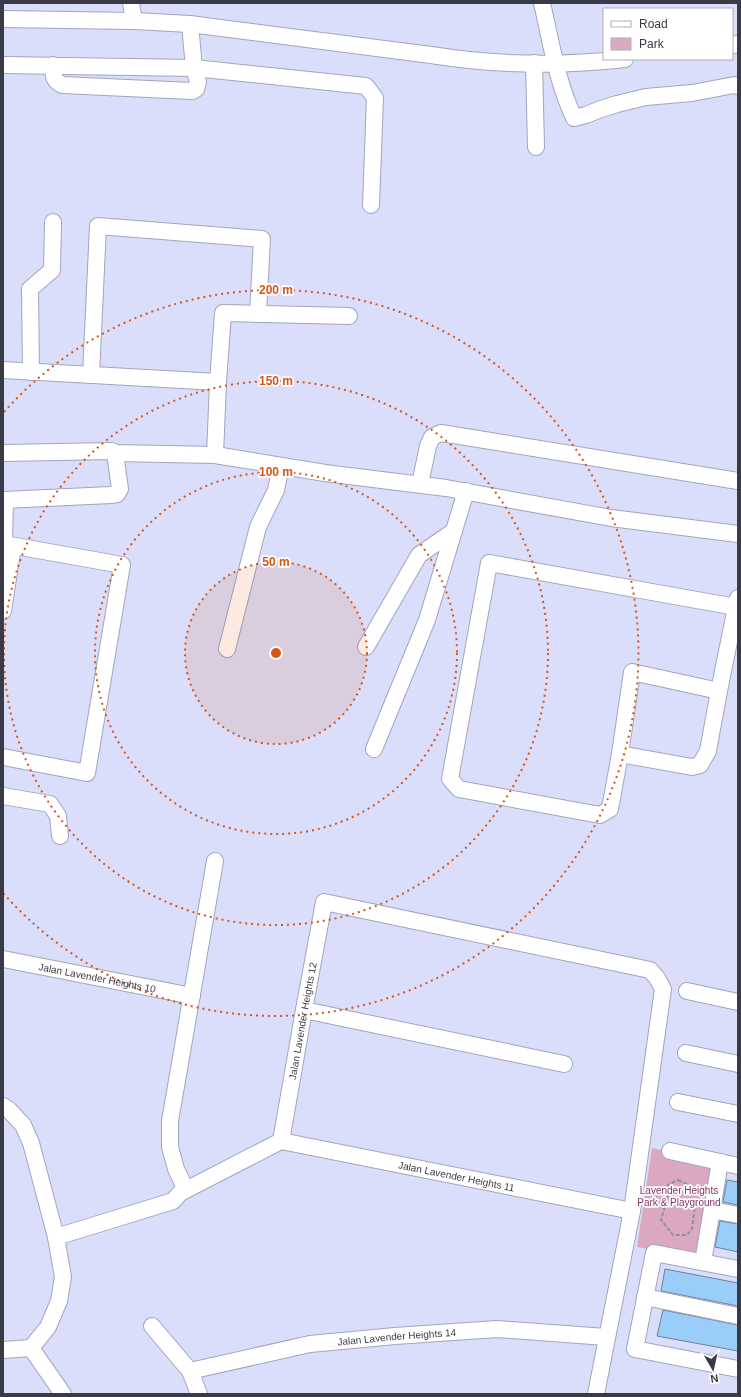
<svg xmlns="http://www.w3.org/2000/svg" width="741" height="1397" viewBox="0 0 741 1397" font-family="Arial,sans-serif">
<style>
.green{fill:#daa8c1}
.building{fill:#9bcdf9;stroke:#6c8296}
.lines{fill:none;stroke-linecap:round;stroke-linejoin:round}
.minor-casing{stroke:#a1a5c0;stroke-width:18}
.path{stroke:#8c8fa3;stroke-width:2;stroke-dasharray:4 2;stroke-linecap:butt}
.minor{stroke:#fff;stroke-width:16}
.ring{fill:none;stroke:#d65612;stroke-width:2;stroke-dasharray:2 4}
.labels{text-anchor:middle;stroke-width:3.5;stroke-linejoin:round;paint-order:stroke}
.street-label{font-size:10px;fill:#393a46;stroke:#fff}
.park-label{font-size:10px;fill:#883265;stroke:#fff}
.centre{fill:#d65612;stroke:#fff;stroke-width:2}
.ring-label{font-size:12px;text-anchor:middle;font-weight:bold;fill:#d65612;stroke:#fff;stroke-width:3.5;stroke-linejoin:round;paint-order:stroke}
</style>
<rect width="100%" height="100%" fill="#dadefb"/>
<path class="green" d="M652,1148L719,1163L701,1259L637,1247Z"/>
<path class="building" d="M727,1180L738,1182V1205L723,1202Z
M720,1221L738,1224V1252L715,1247Z
M665,1269L738,1283V1306L661,1291Z
M663,1310L738,1325V1351L657,1336Z"/>
<g class="lines">
<defs>
<g id="minor">
<path d="M131,3L134,21"/>
<path d="M542,3C551,42 557,82 574,118L586,115L601,109L617,104L646,97L692,93L734,85L738,86"/>
<path d="M3,19L134,21L190,24L431,55C494,65 563,66 625,59"/>
<path d="M190,24L194,68L366,86L375,98L371,205"/>
<path d="M732,45L738,44"/>
<path d="M534,63L536,147"/>
<path d="M3,65L194,68L198,82L196,89L192,91L62,85C52,79 54,76 53,65"/>
<path d="M3,370L218,382L215,455"/>
<path d="M31,372L30,289L52,270L53,222"/>
<path d="M91,375L98,226L262,239L258,314"/>
<path d="M218,382L223,313L349,316"/>
<path d="M3,453L112,451L115,453L215,455L325,473L446,488L611,518L738,534"/>
<path d="M420,484L428,446L432,437L441,433L738,481"/>
<path d="M3,500L111,495L117,494L120,489L115,453"/>
<path d="M736,607L489,563L450,779L459,789L600,815L610,809L620,754L692,767L700,765L708,751L719,691L736,607L738,598"/>
<path d="M3,611L13,546"/>
<path d="M366,647L419,555L454,531"/>
<path d="M227,649L258,527L276,490L281,466"/>
<path d="M374,749L427,620L466,491"/>
<path d="M620,754L632,672L719,691"/>
<path d="M3,757L87,773L122,565L4,544L5,500"/>
<path d="M3,796L50,804L58,816L60,836"/>
<path id="s1" d="M3,959L192,996"/>
<path d="M687,991L738,1002"/>
<path d="M304,1010L564,1064"/>
<path d="M686,1053L738,1064"/>
<path d="M678,1102L738,1114"/>
<path d="M3,1106L9,1110L23,1125L31,1143L56,1237L63,1277L59,1301L48,1327L31,1348L3,1350"/>
<path id="s2" d="M281,1141L304,1010L324,902L650,970L657,978L663,989L632,1211L596,1394"/>
<path id="s3" d="M281,1141L632,1211"/>
<path d="M670,1151L738,1166"/>
<path d="M186,1190L176,1169L170,1147V1121L215,861"/>
<path d="M712,1210L738,1215"/>
<path d="M56,1237L173,1201L180,1193L281,1141"/>
<path d="M703,1262L720,1162"/>
<path d="M738,1269L654,1253L635,1349L738,1369"/>
<path d="M645,1297L738,1316"/>
<path d="M152,1326L190,1371L199,1394"/>
<path d="M31,1348L63,1394"/>
<path id="s4" d="M190,1371L310,1344L395,1336L497,1329L606,1337"/>
</g>
</defs>
<use href="#minor" class="minor-casing"/>
<path class="path" d="M678,1180L696,1188L700,1198L695,1207L692,1229L687,1235H673L661,1220L668,1195V1185Z"/>
<use href="#minor" class="minor"/>
</g>
<circle cx="276" cy="653" r="91" fill="#d65612" fill-opacity=".12"/>
<g class="ring">
<circle cx="276" cy="653" r="91"/>
<circle cx="276" cy="653" r="181"/>
<circle cx="276" cy="653" r="272"/>
<path d="M4 412A363 363 0 1 1 4 894"/>
</g>
<g class="labels">
<g class="street-label">
<text dy="4" stroke="none"><textPath href="#s1" startOffset="96">Jalan Lavender Heights 10</textPath></text>
<text dy="4" stroke="none"><textPath href="#s2" startOffset="122">Jalan Lavender Heights 12</textPath></text>
<text dy="4" stroke="none"><textPath href="#s3" startOffset="179">Jalan Lavender Heights 11</textPath></text>
<text dy="4" stroke="none"><textPath href="#s4" startOffset="210">Jalan Lavender Heights 14</textPath></text>
</g>
<g class="park-label">
<text x="679" y="1194">Lavender Heights<tspan x="679" dy="12">Park &amp; Playground</tspan></text>
</g>
</g>
<circle cx="276" cy="653" r="6" class="centre"/>
<g class="ring-label">
<text x="276" y="294">200 m</text>
<text x="276" y="385">150 m</text>
<text x="276" y="476">100 m</text>
<text x="276" y="566">50 m</text>
</g>
<rect width="741" height="1397" fill="none" stroke="#393a46" stroke-width="8"/>
<rect x="603" y="8" width="130" height="52" fill="#ffffff" stroke="#b0b0b5"/>
<rect x="611" y="21" width="20" height="6" fill="#ffffff" stroke="#b0b0b5"/>
<text x="639" y="28" font-size="12" fill="#393a46">Road</text>
<rect x="611" y="38" width="20" height="12" fill="#daa8c1" stroke="#b0b0b5"/>
<text x="639" y="48" font-size="12" fill="#393a46">Park</text>
<g transform="translate(713 1369) rotate(171)" stroke="#ffffff" stroke-width="3" paint-order="stroke">
<path d="M0-3L7 15L0 10L-7 15Z" fill="#393a46"/>
<text y="-6" font-size="11" font-weight="bold" text-anchor="middle" fill="#393a46">N</text>
</g>
</svg>
